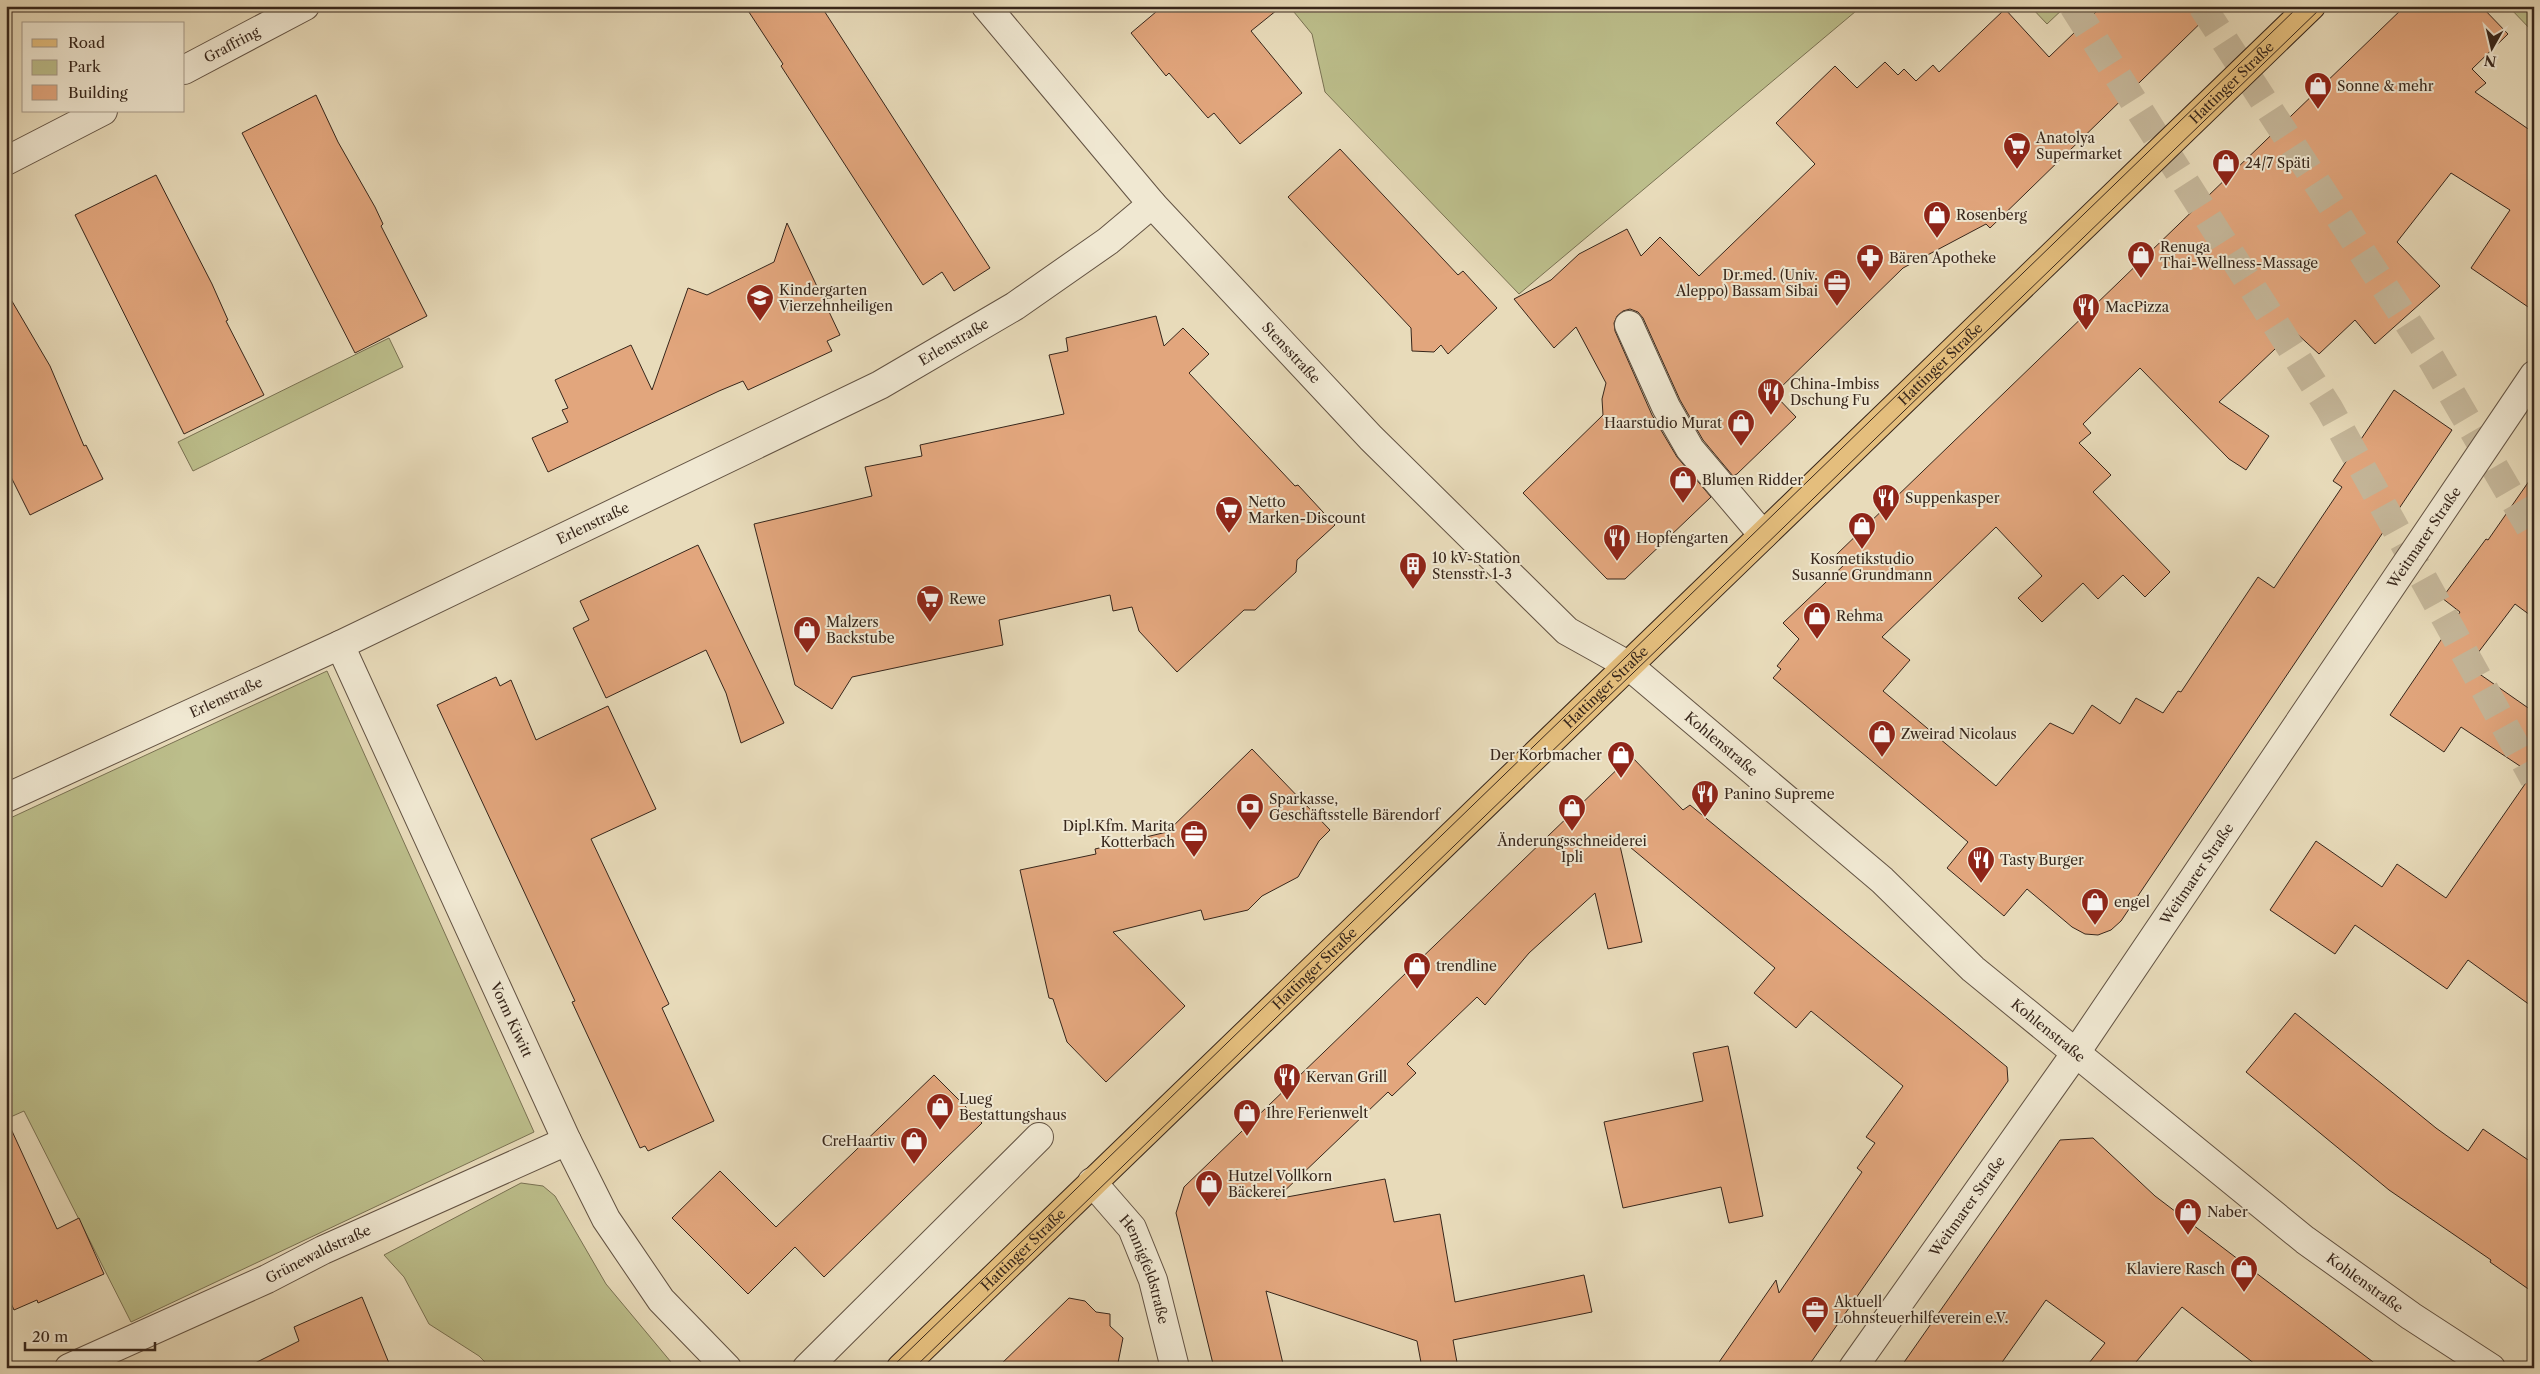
<svg xmlns="http://www.w3.org/2000/svg" width="2540" height="1374" viewBox="0 0 2540 1374" font-family="'Libre Caslon Text',serif">
<style>
.green{fill:#bcbe8b;stroke:#7a7253}
.building{fill:#e2a67d;stroke:#37261b}
.lines{fill:none;stroke-linecap:round;stroke-linejoin:round}
.highway-tunnel{stroke:#c5b79a;stroke-width:28;stroke-dasharray:28 14;stroke-linecap:butt}
.minor-casing{stroke:#635343;stroke-width:30}
.major-casing{stroke:#37261b;stroke-width:30}
.minor{stroke:#f0e8d2;stroke-width:28}
.major{stroke:#e4be7d;stroke-width:28}
.tram{stroke:#37261b;stroke-width:1}
.labels{text-anchor:middle;stroke-width:4;stroke-linejoin:round;paint-order:stroke}
.street-label{font-size:14px;fill:#37261b;stroke:#f0e8d2}
.poi-label{font-size:14px;fill:#37261b;stroke:#f0e8d2;text-anchor:start}
</style>
<rect width="100%" height="100%" fill="#e8dbba"/>
<filter id="stains"><feTurbulence type="fractalNoise" baseFrequency=".004" numOctaves="4"/><feColorMatrix values="0 0 0 0 .2 0 0 0 0 .09 0 0 0 0 .02 0 0 0 .5 -.17"/></filter>
<radialGradient id="worn" r=".72"><stop offset=".6" stop-color="#630" stop-opacity="0"/><stop offset="1" stop-color="#630" stop-opacity=".3"/></radialGradient>
<path class="green" d="M1289,6H1862L1519,294L1325,92L1312,34Z
M2030,6H2066L2047,24Z
M2508,6H2534V33Z
M389,338L403,367L193,471L178,442Z
M327,671L534,1132L131,1322L24,1111L6,1119V820Z
M521,1183L543,1186L555,1196L606,1284L676,1368H491L479,1356L429,1324L404,1277L384,1255Z"/>
<path class="building" d="M745,6H821L990,268L954,291L942,272L923,285L781,66L783,64Z
M1163,6H1282L1251,31L1302,93L1240,144L1214,113L1208,118L1169,73L1166,76L1131,33Z
M2102,6H2218L1990,228L1986,224L1903,268L1774,394L1796,417L1737,474L1733,476L1703,440L1680,400L1643,318L1638,312L1630,309L1623,311L1617,316L1614,323L1615,331L1652,415L1677,457L1711,497L1625,579H1607L1523,493L1603,415L1602,399L1606,383L1576,327L1554,348L1514,299L1551,280L1579,254L1627,229L1641,256L1660,237L1699,276L1815,164L1776,123L1835,66L1857,88L1885,62L1898,75L1904,69L1916,81L1933,65L1939,72L2005,9L2049,57Z
M2405,6H2481L2508,34L2472,69L2486,83L2475,92L2534,133V311L2471,268L2510,210L2451,173L2397,242L2440,286L2375,344L2355,320L2319,354L2294,331L2219,402L2269,436L2246,470L2229,459L2140,368L2083,424L2091,433L2079,443L2111,475L2093,492L2170,572L2145,597L2123,575L2098,599L2083,583L2042,622L2018,598L2042,576L1996,527L1882,637L1910,660L1883,691L1996,786L2050,723L2073,734L2092,705L2120,724L2136,698L2163,713L2178,691L2181,692L2258,577L2274,588L2342,487L2333,481L2394,390L2452,430L2121,921L2111,930L2098,935L2085,934L2072,927L2027,889L2004,916L1947,868L1968,842L1773,678L1781,669L1777,666L1799,639L1783,623L1845,564L1836,555Z
M316,95L338,142L375,207L383,224L381,226L427,316L355,353L242,133Z
M1340,149L1458,275L1463,271L1497,308L1448,354L1441,345L1434,352L1412,351L1411,328L1288,197Z
M156,175L212,284L228,320L226,321L264,395L184,434L75,215Z
M787,223L840,335L827,341L832,351L748,390L743,381L719,391L548,472L532,438L568,422L562,410L568,408L555,380L631,345L652,390L688,288L707,295L774,262Z
M6,291L50,366L84,446L86,445L103,479L30,515L6,467Z
M1156,316L1164,346L1183,328L1209,354L1189,373L1295,486L1298,485L1335,525L1297,560L1296,572L1255,610H1244L1177,672L1139,631L1132,607L1113,611L1110,595L999,620L1003,645L852,677L832,709L795,685L754,524L872,496L865,467L922,456L920,445L1064,414L1049,355L1068,351L1066,338Z
M2534,474V618L2515,604L2468,666L2534,712V1008L2468,960L2447,989L2355,925L2335,954L2270,910L2316,841L2382,887L2397,864L2446,898L2532,774L2461,727L2444,752L2390,715L2460,612L2442,598L2486,539L2488,540Z
M698,545L784,723L741,743L726,693L706,650L606,698L573,628L589,620L580,601Z
M496,677L500,686L511,680L536,740L608,706L656,809L591,839L669,1004L662,1008L714,1121L648,1151L645,1146L640,1148L572,1002L575,1001L437,705Z
M1252,749L1330,830L1319,841L1298,877L1262,896L1248,910L1204,920L1201,910L1113,932L1185,1006L1106,1082L1067,1042L1053,999L1049,998L1020,870L1096,854L1095,849L1167,832Z
M1631,756L1683,810L1690,805L2007,1067L2008,1081L1807,1368H1715L1776,1280L1779,1293L1862,1172L1857,1168L1875,1143L1866,1137L1903,1086L1811,1011L1796,1028L1754,993L1775,968L1618,837L1642,942L1608,949L1595,893L1529,953L1485,1005L1477,997L1407,1064L1416,1073L1392,1096L1388,1092L1276,1199L1385,1179L1394,1222L1440,1214L1455,1302L1584,1275L1592,1312L1453,1340L1458,1368H1422L1417,1341L1266,1291L1284,1368H1214L1176,1213L1184,1187Z
M2295,1013L2436,1128L2468,1151L2483,1129L2534,1164V1293L2490,1262L2491,1260L2389,1190L2246,1072Z
M1728,1046L1763,1216L1729,1223L1721,1187L1623,1208L1604,1122L1703,1101L1693,1053Z
M934,1075L982,1123L824,1277L795,1247L748,1294L672,1218L720,1171L776,1227Z
M6,1118L57,1229L79,1218L104,1274L38,1303L37,1300L14,1310L6,1292Z
M2093,1138L2155,1196L2381,1368H2260L2182,1307L2131,1368H2085L2105,1343L2046,1300L1998,1368H1900L2060,1140Z
M362,1297L391,1368H245L299,1341L294,1327Z
M1069,1298L1085,1301L1096,1312L1110,1314V1326L1123,1338L1117,1368H997Z"/>
<g class="lines">
<path class="highway-tunnel" d="M2073,6L2329,408L2534,779
M2202,6L2432,360L2534,535"/>
<defs>
<g id="minor">
<path id="s1" d="M986,6L1152,204L1371,438L1567,631L1628,665L1882,880L1973,969L2305,1240L2411,1316L2491,1368"/>
<path id="s2" d="M184,70L305,6"/>
<path d="M6,161L103,111"/>
<path d="M1629,325L1666,407L1690,449L1763,535"/>
<path id="s3" d="M340,645L567,1141L606,1219L661,1300L727,1368"/>
<path id="s4" d="M6,798L340,645L880,385L1015,306L1108,241L1152,204"/>
<path id="s5" d="M1092,1182L1132,1228L1153,1280L1175,1368"/>
<path id="s6" d="M69,1368L267,1279L323,1250L567,1141"/>
<path d="M807,1368L1039,1137"/>
<path id="s7" d="M1853,1368L2075,1054L2534,375"/>
</g>
<g id="major">
<path id="s8" d="M901,1368L2311,6"/>
</g>
</defs>
<use href="#minor" class="minor-casing"/>
<use href="#major" class="major-casing"/>
<use href="#minor" class="minor"/>
<use href="#major" class="major"/>
<path class="tram" d="M891,1368L2299,6
M914,1368L2323,6"/>
</g>
<defs>
<symbol id="shop-pin" viewBox="-11 -11 22 30"><path d="M0 17L-7.5 6A9.5 9.5 0 1 1 7.5 6Z" fill="#8f2418" stroke="#f0e8d2"/><path d="M-5-2.5h2.3a2.7 3.5 0 0 1 5.4 0H5L5.5 6h-11ZM-1.5-2.5h3a1.5 2.3 0 0 0-3 0Z" fill="#fff"/></symbol>
<symbol id="supermarket-pin" viewBox="-11 -11 22 30"><path d="M0 17L-7.5 6A9.5 9.5 0 1 1 7.5 6Z" fill="#8f2418" stroke="#f0e8d2"/><path d="M-6-5.5h2.5l.6 2H6L4.5 2H-2.5L-4.4-4H-6ZM-1.5 3.2a1.3 1.3 0 1 0 .1 0ZM3 3.2a1.3 1.3 0 1 0 .1 0Z" fill="#fff"/></symbol>
<symbol id="pharmacy-pin" viewBox="-11 -11 22 30"><path d="M0 17L-7.5 6A9.5 9.5 0 1 1 7.5 6Z" fill="#8f2418" stroke="#f0e8d2"/><path d="M-2-6h4v4h4v4h-4v4h-4v-4h-4v-4h4Z" fill="#fff"/></symbol>
<symbol id="office-pin" viewBox="-11 -11 22 30"><path d="M0 17L-7.5 6A9.5 9.5 0 1 1 7.5 6Z" fill="#8f2418" stroke="#f0e8d2"/><path d="M-6-3h4V-5.5h4V-3h4V5H-6ZM-1-4.5V-3h2v-1.5ZM-6 0V1H6V0Z" fill="#fff"/></symbol>
<symbol id="school-pin" viewBox="-11 -11 22 30"><path d="M0 17L-7.5 6A9.5 9.5 0 1 1 7.5 6Z" fill="#8f2418" stroke="#f0e8d2"/><path d="M0-5L7-2L0 1L-7-2ZM-4 1L0 2.5L4 1V4Q0 6-4 4Z" fill="#fff"/></symbol>
<symbol id="restaurant-pin" viewBox="-11 -11 22 30"><path d="M0 17L-7.5 6A9.5 9.5 0 1 1 7.5 6Z" fill="#8f2418" stroke="#f0e8d2"/><path d="M-5-6h1v4h1v-4h1v4h1v-4h1v5L-1.5 .5V6h-2V.5L-5-1ZM5-6V6H3V1.5H1.5Q1.5-4 5-6Z" fill="#fff"/></symbol>
<symbol id="building-pin" viewBox="-11 -11 22 30"><path d="M0 17L-7.5 6A9.5 9.5 0 1 1 7.5 6Z" fill="#8f2418" stroke="#f0e8d2"/><path d="M-4-6H4V6H1V3H-1V6H-4ZM-2.5-4.3h1.7v1.8h-1.7ZM.8-4.3h1.7v1.8H.8ZM-2.5-1h1.7V.8h-1.7ZM.8-1h1.7V.8H.8Z" fill="#fff"/></symbol>
<symbol id="bank-pin" viewBox="-11 -11 22 30"><path d="M0 17L-7.5 6A9.5 9.5 0 1 1 7.5 6Z" fill="#8f2418" stroke="#f0e8d2"/><path d="M-6-4H6V4H-6ZM0-2.3a2.3 2.3 0 1 0 0 4.6a2.3 2.3 0 1 0 0-4.6Z" fill="#fff"/></symbol>
</defs>
<g fill-rule="evenodd">
<use href="#shop-pin" x="2302" y="70" width="32" height="43"/>
<use href="#supermarket-pin" x="2001" y="130" width="32" height="43"/>
<use href="#shop-pin" x="2210" y="147" width="32" height="43"/>
<use href="#shop-pin" x="1921" y="199" width="32" height="43"/>
<use href="#shop-pin" x="2125" y="239" width="32" height="43"/>
<use href="#pharmacy-pin" x="1854" y="242" width="32" height="43"/>
<use href="#office-pin" x="1821" y="267" width="32" height="43"/>
<use href="#school-pin" x="744" y="282" width="32" height="43"/>
<use href="#restaurant-pin" x="2070" y="291" width="32" height="43"/>
<use href="#restaurant-pin" x="1755" y="376" width="32" height="43"/>
<use href="#shop-pin" x="1725" y="407" width="32" height="43"/>
<use href="#shop-pin" x="1667" y="464" width="32" height="43"/>
<use href="#restaurant-pin" x="1870" y="482" width="32" height="43"/>
<use href="#supermarket-pin" x="1213" y="494" width="32" height="43"/>
<use href="#shop-pin" x="1846" y="510" width="32" height="43"/>
<use href="#restaurant-pin" x="1601" y="522" width="32" height="43"/>
<use href="#building-pin" x="1397" y="550" width="32" height="43"/>
<use href="#supermarket-pin" x="914" y="583" width="32" height="43"/>
<use href="#shop-pin" x="1801" y="600" width="32" height="43"/>
<use href="#shop-pin" x="791" y="614" width="32" height="43"/>
<use href="#shop-pin" x="1866" y="718" width="32" height="43"/>
<use href="#shop-pin" x="1605" y="739" width="32" height="43"/>
<use href="#restaurant-pin" x="1689" y="778" width="32" height="43"/>
<use href="#bank-pin" x="1234" y="791" width="32" height="43"/>
<use href="#shop-pin" x="1556" y="792" width="32" height="43"/>
<use href="#office-pin" x="1178" y="818" width="32" height="43"/>
<use href="#restaurant-pin" x="1965" y="844" width="32" height="43"/>
<use href="#shop-pin" x="2079" y="886" width="32" height="43"/>
<use href="#shop-pin" x="1401" y="950" width="32" height="43"/>
<use href="#restaurant-pin" x="1271" y="1061" width="32" height="43"/>
<use href="#shop-pin" x="924" y="1091" width="32" height="43"/>
<use href="#shop-pin" x="1231" y="1097" width="32" height="43"/>
<use href="#shop-pin" x="898" y="1125" width="32" height="43"/>
<use href="#shop-pin" x="1193" y="1168" width="32" height="43"/>
<use href="#shop-pin" x="2172" y="1196" width="32" height="43"/>
<use href="#shop-pin" x="2228" y="1253" width="32" height="43"/>
<use href="#office-pin" x="1799" y="1294" width="32" height="43"/>
</g>
<g class="labels">
<g class="street-label">
<text dy="5" stroke="none"><textPath href="#s2" startOffset="54">Graffring</textPath></text>
<text dy="5" stroke="none"><textPath href="#s8" startOffset="1850">Hattinger Straße</textPath></text>
<text dy="5" stroke="none"><textPath href="#s4" startOffset="1052">Erlenstraße</textPath></text>
<text dy="5" stroke="none"><textPath href="#s1" startOffset="462">Stensstraße</textPath></text>
<text dy="5" stroke="none"><textPath href="#s8" startOffset="1445">Hattinger Straße</textPath></text>
<text dy="5" stroke="none"><textPath href="#s4" startOffset="648">Erlenstraße</textPath></text>
<text dy="5" stroke="none"><textPath href="#s7" startOffset="1008">Weitmarer Straße</textPath></text>
<text dy="5" stroke="none"><textPath href="#s8" startOffset="980">Hattinger Straße</textPath></text>
<text dy="5" stroke="none"><textPath href="#s4" startOffset="242">Erlenstraße</textPath></text>
<text dy="5" stroke="none"><textPath href="#s1" startOffset="1046">Kohlenstraße</textPath></text>
<text dy="5" stroke="none"><textPath href="#s7" startOffset="602">Weitmarer Straße</textPath></text>
<text dy="5" stroke="none"><textPath href="#s8" startOffset="575">Hattinger Straße</textPath></text>
<text dy="5" stroke="none"><textPath href="#s3" startOffset="412">Vorm Kiwitt</textPath></text>
<text dy="5" stroke="none"><textPath href="#s1" startOffset="1481">Kohlenstraße</textPath></text>
<text dy="5" stroke="none"><textPath href="#s7" startOffset="198">Weitmarer Straße</textPath></text>
<text dy="5" stroke="none"><textPath href="#s8" startOffset="170">Hattinger Straße</textPath></text>
<text dy="5" stroke="none"><textPath href="#s6" startOffset="274">Grünewaldstraße</textPath></text>
<text dy="5" stroke="none"><textPath href="#s5" startOffset="104">Hennigfeldstraße</textPath></text>
<text dy="5" stroke="none"><textPath href="#s1" startOffset="1886">Kohlenstraße</textPath></text>
</g>
<g class="poi-label">
<text x="2337" y="91">Sonne &amp; mehr</text>
<text x="2036" y="143">Anatolya<tspan x="2036" dy="16">Supermarket</tspan></text>
<text x="2245" y="168">24/7 Späti</text>
<text x="1956" y="220">Rosenberg</text>
<text x="2160" y="252">Renuga<tspan x="2160" dy="16">Thai-Wellness-Massage</tspan></text>
<text x="1889" y="263">Bären Apotheke</text>
<text x="1818" y="280" text-anchor="end">Dr.med. (Univ.<tspan x="1818" dy="16">Aleppo) Bassam Sibai</tspan></text>
<text x="779" y="295">Kindergarten<tspan x="779" dy="16">Vierzehnheiligen</tspan></text>
<text x="2105" y="312">MacPizza</text>
<text x="1790" y="389">China-Imbiss<tspan x="1790" dy="16">Dschung Fu</tspan></text>
<text x="1722" y="428" text-anchor="end">Haarstudio Murat</text>
<text x="1702" y="485">Blumen Ridder</text>
<text x="1905" y="503">Suppenkasper</text>
<text x="1248" y="507">Netto<tspan x="1248" dy="16">Marken-Discount</tspan></text>
<text x="1636" y="543">Hopfengarten</text>
<text x="1432" y="563">10 kV-Station<tspan x="1432" dy="16">Stensstr. 1-3</tspan></text>
<text x="1862" y="564" text-anchor="middle">Kosmetikstudio<tspan x="1862" dy="16">Susanne Grundmann</tspan></text>
<text x="949" y="604">Rewe</text>
<text x="1836" y="621">Rehma</text>
<text x="826" y="627">Malzers<tspan x="826" dy="16">Backstube</tspan></text>
<text x="1901" y="739">Zweirad Nicolaus</text>
<text x="1602" y="760" text-anchor="end">Der Korbmacher</text>
<text x="1724" y="799">Panino Supreme</text>
<text x="1269" y="804">Sparkasse,<tspan x="1269" dy="16">Geschäftsstelle Bärendorf</tspan></text>
<text x="1175" y="831" text-anchor="end">Dipl.Kfm. Marita<tspan x="1175" dy="16">Kotterbach</tspan></text>
<text x="1572" y="846" text-anchor="middle">Änderungsschneiderei<tspan x="1572" dy="16">Ipli</tspan></text>
<text x="2000" y="865">Tasty Burger</text>
<text x="2114" y="907">engel</text>
<text x="1436" y="971">trendline</text>
<text x="1306" y="1082">Kervan Grill</text>
<text x="959" y="1104">Lueg<tspan x="959" dy="16">Bestattungshaus</tspan></text>
<text x="1266" y="1118">Ihre Ferienwelt</text>
<text x="895" y="1146" text-anchor="end">CreHaartiv</text>
<text x="1228" y="1181">Hutzel Vollkorn<tspan x="1228" dy="16">Bäckerei</tspan></text>
<text x="2207" y="1217">Naber</text>
<text x="2225" y="1274" text-anchor="end">Klaviere Rasch</text>
<text x="1834" y="1307">Aktuell<tspan x="1834" dy="16">Lohnsteuerhilfeverein e.V.</tspan></text>
</g>
</g>
<rect width="2540" height="1374" fill="none" stroke="#e8dbba" stroke-width="25"/>
<rect x="8" y="8" width="2525" height="1359" fill="none" stroke="#37261b" stroke-width="2.5"/>
<rect x="12" y="12" width="2515" height="1349" fill="none" stroke="#37261b"/>
<rect x="22" y="22" width="162" height="90" fill="#f0e8d2" stroke="#a69a89"/>
<rect x="32" y="39" width="25" height="8" fill="#e4be7d" stroke="#a69a89"/>
<text x="68" y="48" font-size="15" fill="#37261b">Road</text>
<rect x="32" y="60" width="25" height="15" fill="#bcbe8b" stroke="#a69a89"/>
<text x="68" y="72" font-size="15" fill="#37261b">Park</text>
<rect x="32" y="85" width="25" height="15" fill="#e2a67d" stroke="#a69a89"/>
<text x="68" y="98" font-size="15" fill="#37261b">Building</text>
<g transform="translate(2492 48) rotate(188)" stroke="#f0e8d2" stroke-width="4" paint-order="stroke">
<path d="M0-4L9 19L0 12L-9 19Z" fill="#37261b"/>
<text y="-8" font-size="14" font-weight="bold" text-anchor="middle" fill="#37261b">N</text>
</g>
<path d="M25 1342v8h130v-8" fill="none" stroke="#37261b" stroke-width="2.5"/>
<text x="32" y="1342" font-size="15" fill="#37261b" stroke="#f0e8d2" stroke-width="4" paint-order="stroke">20 m</text>
<rect width="100%" height="100%" filter="url(#stains)"/>
<rect width="100%" height="100%" fill="url(#worn)"/>
</svg>
